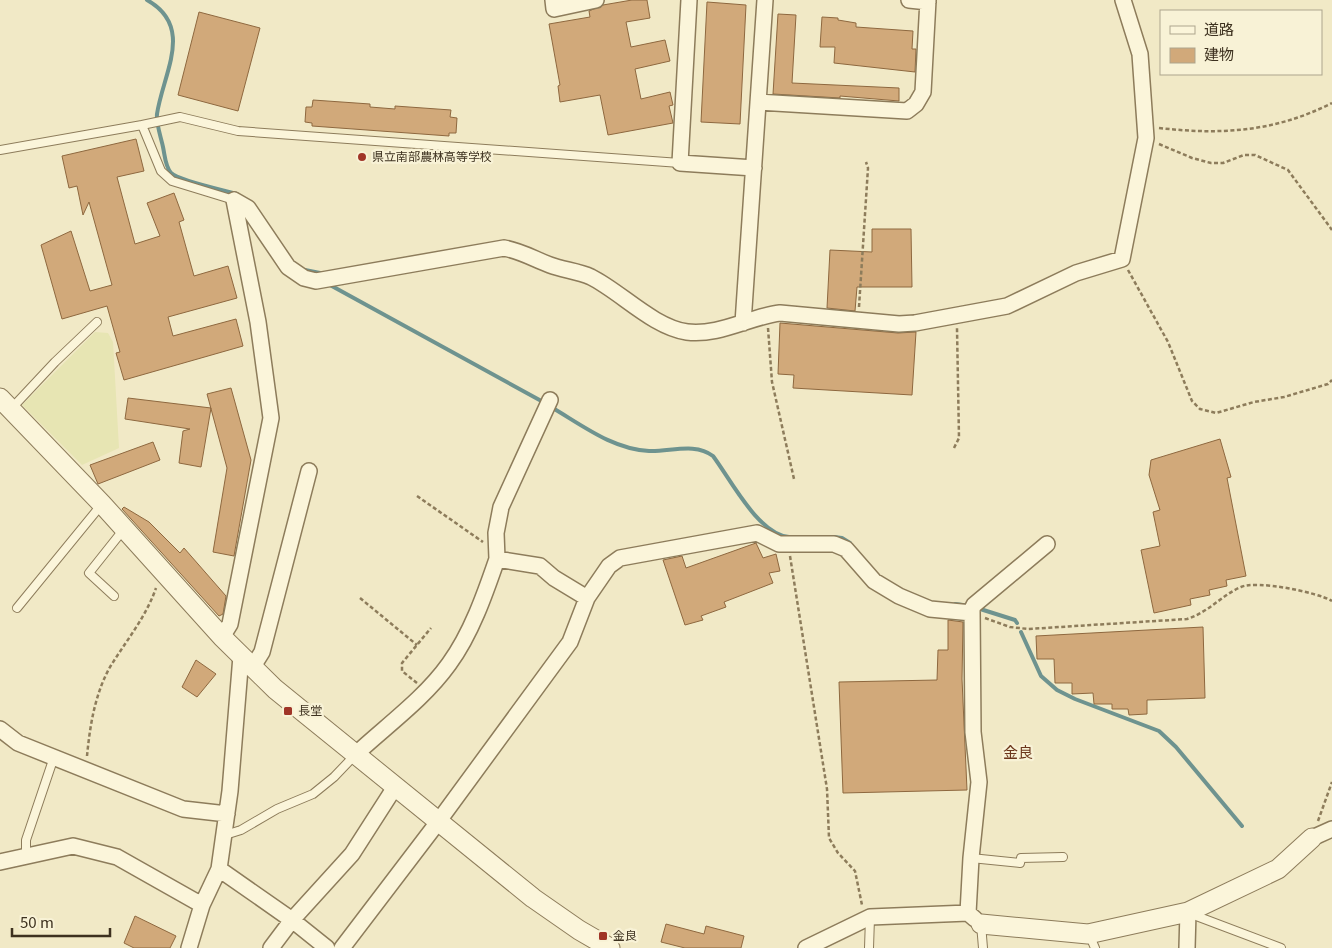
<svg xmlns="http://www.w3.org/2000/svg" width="1332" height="948" viewBox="0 0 1332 948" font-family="Georgia,'Noto Sans JP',serif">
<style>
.farmland{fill:#e7e5b3}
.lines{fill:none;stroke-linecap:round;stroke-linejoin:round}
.stream{stroke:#6e938f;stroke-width:4}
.building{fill:#d1a97a;stroke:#8e683f}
.service-casing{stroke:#8d7c5b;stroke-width:10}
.minor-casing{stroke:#8d7c5b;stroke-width:18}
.tertiary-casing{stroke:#8d7c5b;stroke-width:21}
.path{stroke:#8d7c5b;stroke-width:2.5;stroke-dasharray:4 2.5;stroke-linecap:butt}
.service{stroke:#fbf5da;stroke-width:8}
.minor{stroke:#fbf5da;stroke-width:15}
.tertiary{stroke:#fbf5da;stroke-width:19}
.poi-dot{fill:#a03527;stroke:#f8f2d6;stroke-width:2}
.labels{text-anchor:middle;stroke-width:4.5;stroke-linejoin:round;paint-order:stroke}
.poi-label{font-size:12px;fill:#3d311f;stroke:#f8f2d6;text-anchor:start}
.quarter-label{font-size:15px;fill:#6c371c;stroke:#f8f2d6}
</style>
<rect width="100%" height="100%" fill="#f1e9c6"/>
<path class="farmland" d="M95,332L108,333L113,342L119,448L82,465L22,405Z"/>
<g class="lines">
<path class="stream" d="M147,0C195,27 163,73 157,114C156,124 161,137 163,147C165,156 165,166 171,173C179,181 223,190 237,194
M305,270L320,273
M330,285L545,403
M551,407C582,425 612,449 649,451C670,452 695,442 713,456C731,480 758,534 789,537
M834,537L842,538L850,543
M955,604L971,606
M977,608L1015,620L1017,623
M1021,632L1041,676L1057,690L1075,699L1159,731L1176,747L1242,826"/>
</g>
<path class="building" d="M632,0H647L650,18L626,22L631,47L665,40L670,61L635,69L641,99L670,92L673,105L669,106L673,123L608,135L600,95L560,102L558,86L560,85L549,24L590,17L589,11L603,5Z
M707,2L746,5L740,124L701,122Z
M199,12L260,28L238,111L178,95Z
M778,14L796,15L792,83L899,88V101L840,96V98L773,94Z
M822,17L838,18V20L856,23V27L913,31L912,49H916L915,72L834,63L835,47H820Z
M313,100L370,104V107L395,109V106L451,110L450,117L457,118L456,133H449V136L312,126V123L305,122L306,107H312Z
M136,139L144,171L117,177L135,244L160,236L147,203L174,193L184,220L179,222L194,276L228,266L237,298L168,317L173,336L236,319L243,346L124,380L116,353L120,352L107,306L62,319L41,245L71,231L90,291L112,285L89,202L83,215L77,186L69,188L62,156Z
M872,229H911L912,287H857L855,311L827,308L830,250L872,252Z
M780,323L898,333L916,332L912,395L793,388L794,375L778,374Z
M231,388L251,460L234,556L213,552L227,468L207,394Z
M128,398L211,408L201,467L179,463L183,431L190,429L125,419Z
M1220,439L1231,477L1227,478L1246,576L1226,580L1227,586L1209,590L1210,595L1190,599L1191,605L1154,613L1141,550L1160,546L1153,512L1160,510L1149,475L1151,460Z
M153,442L160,460L98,484L90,465Z
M124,507L149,522L180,553L184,548L226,596L223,614L219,616L122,509Z
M756,543L763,558L776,554L780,571L769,573L773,583L724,602L726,607L701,616L703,620L685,625L663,560L682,556L686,568Z
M948,620L963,622L962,679L967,790L843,793L839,682L937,680L938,650H948Z
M1203,627L1205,698L1147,700V714L1129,715L1128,709H1112V704H1094L1093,693L1072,694V683H1055L1054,659H1037L1036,636Z
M196,660L216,674L197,697L182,687Z
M135,916L176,936L170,948H134L124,943Z
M666,924L704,934L706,926L744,936L741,948H685L661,942Z"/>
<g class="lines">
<defs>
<path id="service" d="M142,125L180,117L238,131L680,163
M0,150L142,125L161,171L172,181L234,200
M11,409L55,362L97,322
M114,596L89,573L124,529
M17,608L102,504
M225,835L241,830L277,809L313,794L334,777L355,755
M26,858V840L54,757
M971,858L1020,863L1021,858L1063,857
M1191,914L1281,948
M981,924L983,948
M1089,934L1095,948
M869,948L870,918"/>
<path id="minor" d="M553,0L554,9L596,0
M689,0L680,163L754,168
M909,0L928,2
M758,102L907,111L916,104L923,92L928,0
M234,200L248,208L288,267L304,278L316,281L504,248C521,251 534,259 550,265C563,270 578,271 591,277C621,292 653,327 687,332C719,336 749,317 780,313L899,324L915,323L1007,306L1076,273L1122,259L1146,138L1140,54L1123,0
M743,323L765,0
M497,559L496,533L501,507L550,400
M222,637L230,624L271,418L258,322L234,200
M252,668L262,652L309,471
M0,729L18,743L183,809L227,814
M355,755C386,726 424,699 449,664C471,634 485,594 497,559L540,566L554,578L587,598L609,566L620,558L757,533L779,544H834L846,549L874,581L899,596L930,609L972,613
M1312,838L1332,829
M0,862L73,846L117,857L202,905
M219,869L292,920L327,948
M968,913L971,858L979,782L973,732L972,609L974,605L1047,544
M189,948L202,905L219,869L230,791L241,656
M271,948L292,920L352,854L395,787
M342,948L438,822L570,642L587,598
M806,948L870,917L968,913L975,919
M1187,948L1188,912"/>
<path id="tertiary" d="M0,398L102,504L222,637L275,689L533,898L579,930L610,948
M981,924L1088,934L1188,912L1278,869L1312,838"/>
</defs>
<use href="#service" class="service-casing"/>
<use href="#minor" class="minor-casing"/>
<use href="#tertiary" class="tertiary-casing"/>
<path class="path" d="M1159,128C1221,135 1275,132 1332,103
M1159,144L1192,158L1211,163H1223L1244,155H1255L1288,170L1332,230
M1128,270L1168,342L1192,401L1200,409L1216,413L1254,402L1284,397L1328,384L1332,380
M859,307L868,168L866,162
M768,328L772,382L794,479
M954,448L959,438L957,328
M417,496L483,542
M790,556L827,789L829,838L838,853L855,871L862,905
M360,598L417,645
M985,618L1010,627L1028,629L1187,619C1209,612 1222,595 1241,587C1256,580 1317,592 1332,601
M417,683L402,671V663L431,628
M87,756C90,725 95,694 110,667C126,641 146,617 156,588
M1318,821L1332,782"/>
<use href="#service" class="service"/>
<use href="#minor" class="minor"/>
<use href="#tertiary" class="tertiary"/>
</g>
<g class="poi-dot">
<circle cx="362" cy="157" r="5"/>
<rect x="283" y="706" width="10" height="10" rx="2.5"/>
<rect x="598" y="931" width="10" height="10" rx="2.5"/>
</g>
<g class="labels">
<g class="poi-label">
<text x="372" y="161">県立南部農林高等学校</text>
<text x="298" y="715">長堂</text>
<text x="613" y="940">金良</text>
</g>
<g class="quarter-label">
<text x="1018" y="758">金良</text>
</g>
</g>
<rect x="1160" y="10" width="162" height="65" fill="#f8f2d6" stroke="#ada58d"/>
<rect x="1170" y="26" width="25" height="8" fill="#fbf5da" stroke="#ada58d"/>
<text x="1204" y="35" font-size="15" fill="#3d311f">道路</text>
<rect x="1170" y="48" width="25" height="15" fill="#d1a97a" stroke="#ada58d"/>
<text x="1204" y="60" font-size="15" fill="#3d311f">建物</text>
<path d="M12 928v8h98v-8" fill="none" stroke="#3d311f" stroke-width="2.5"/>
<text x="20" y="928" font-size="15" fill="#3d311f" stroke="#f8f2d6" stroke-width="4" paint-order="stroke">50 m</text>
</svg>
